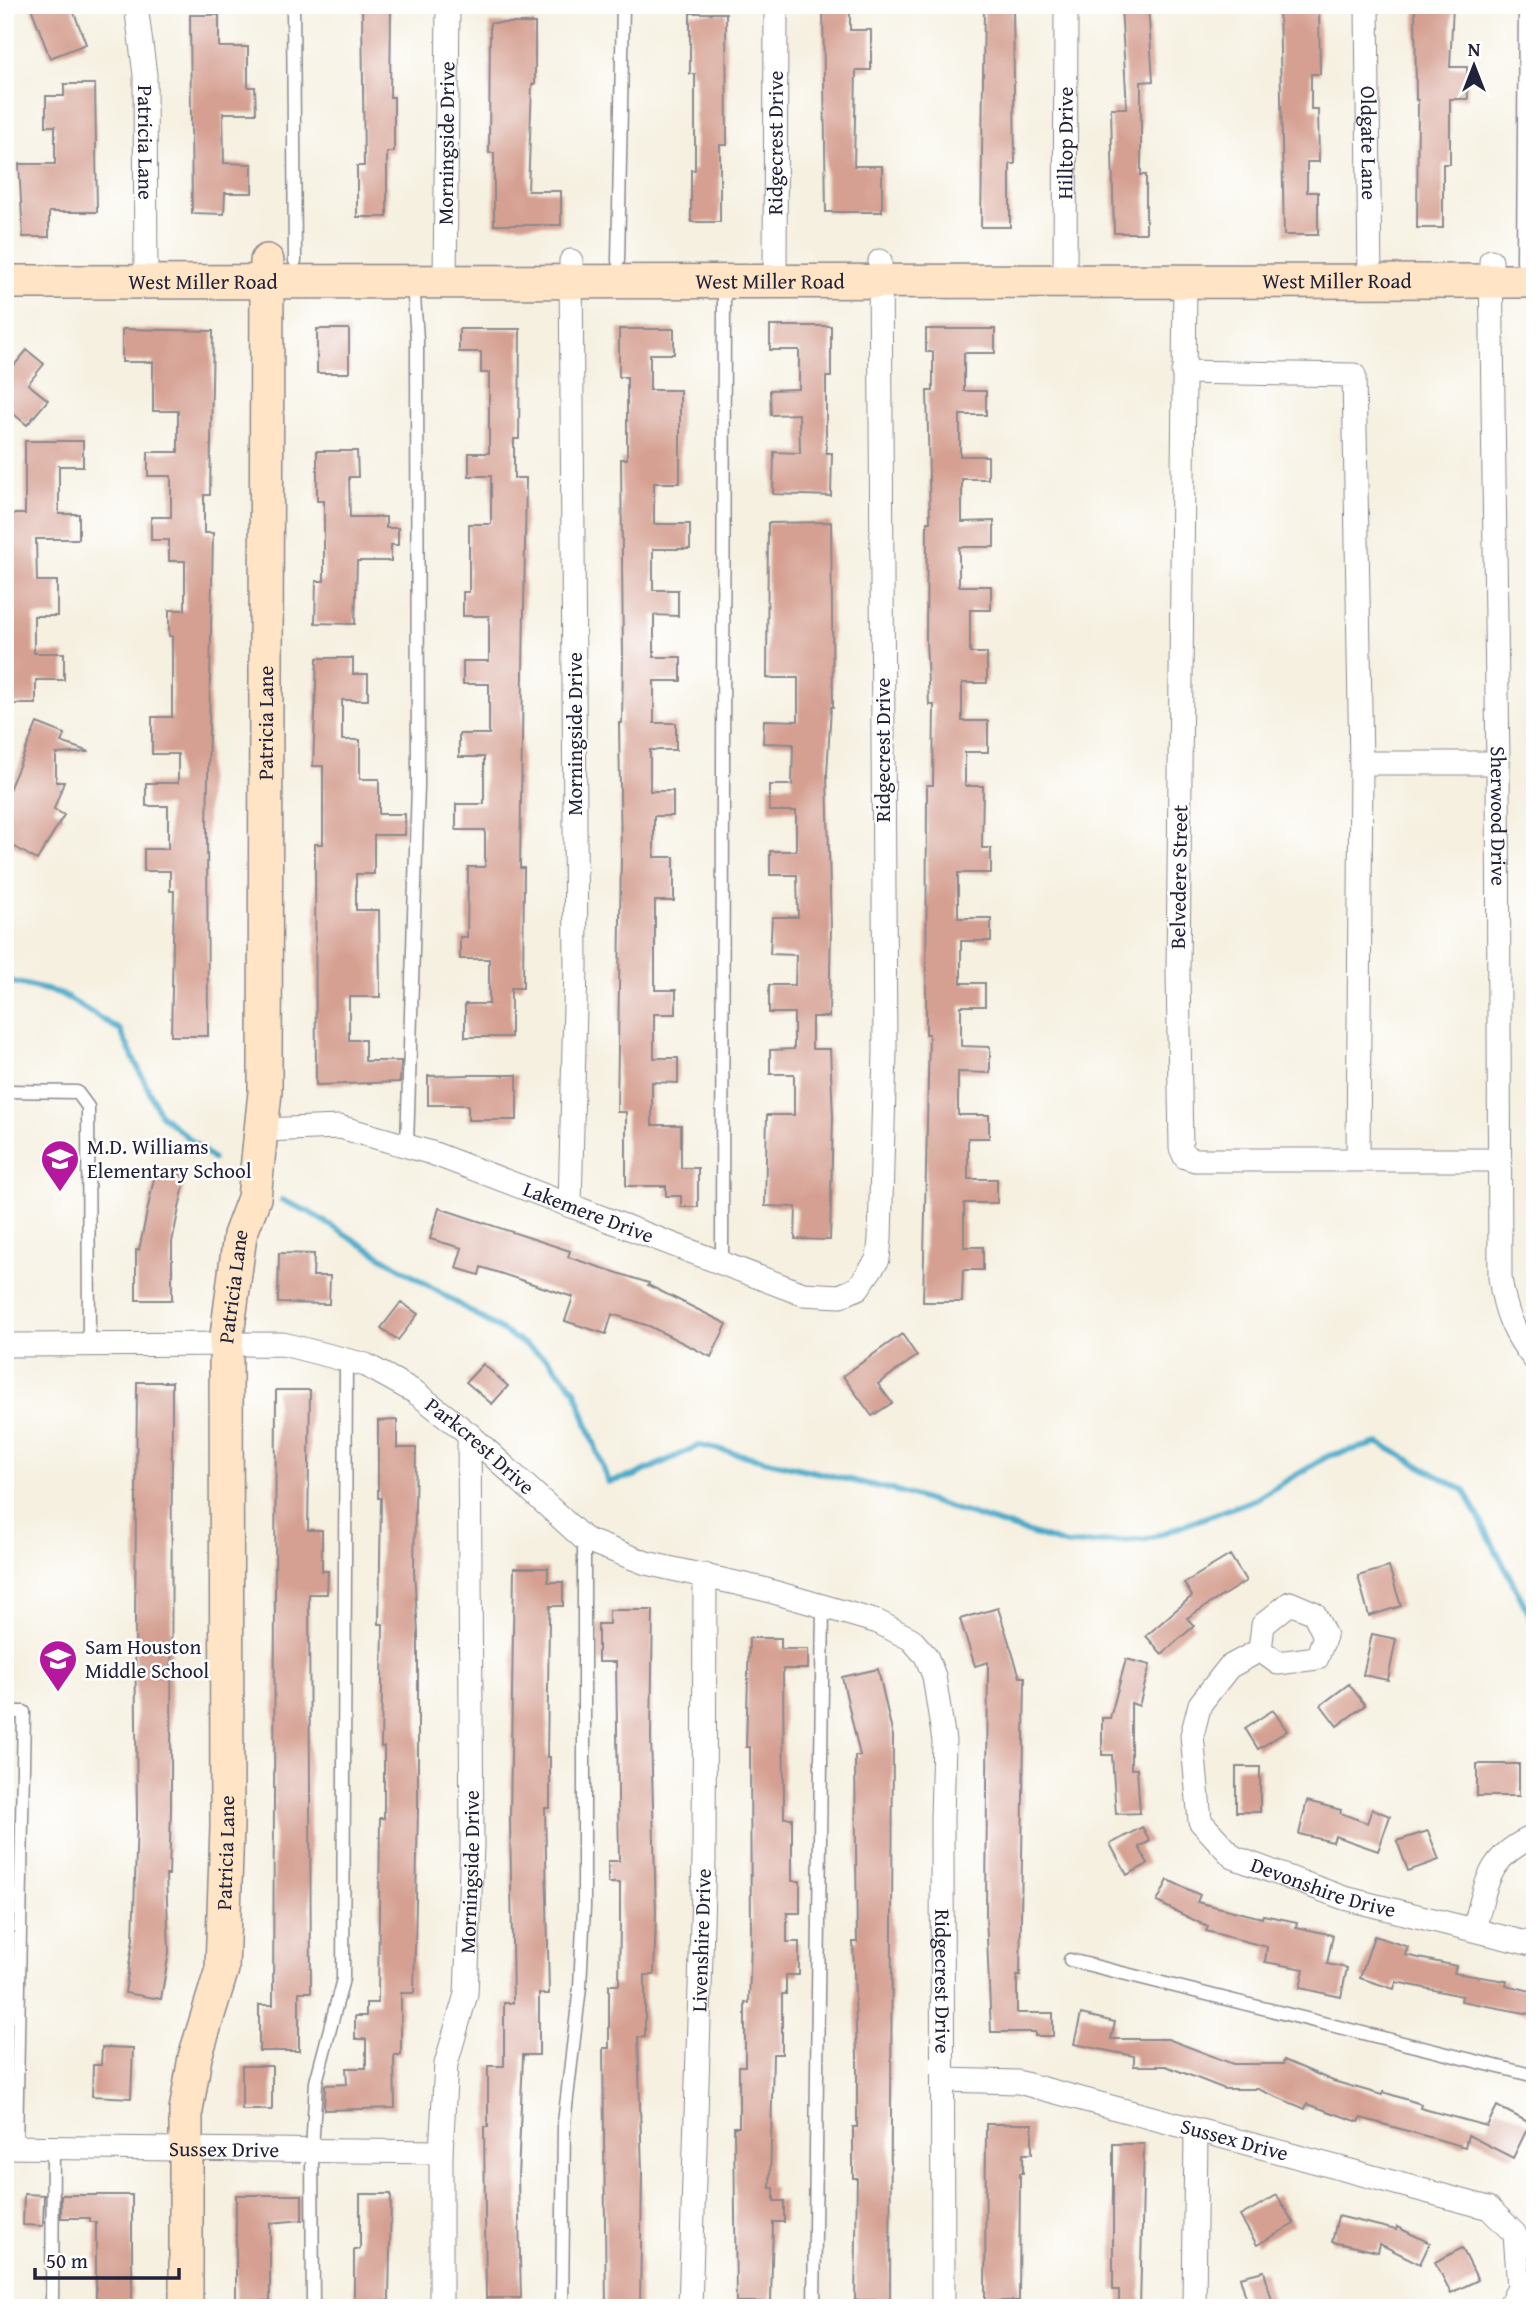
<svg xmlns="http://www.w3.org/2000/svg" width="1540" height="2313" viewBox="0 0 1540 2313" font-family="'Gentium Book Plus',serif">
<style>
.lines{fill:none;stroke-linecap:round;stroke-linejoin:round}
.stream{stroke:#49a9c8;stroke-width:6}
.building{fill:#d5a092}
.lane-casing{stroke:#8c898e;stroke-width:15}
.street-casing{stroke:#8c898e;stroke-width:25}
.secondary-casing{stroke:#8c898e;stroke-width:36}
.lane{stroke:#fff;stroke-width:12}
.street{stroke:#fff;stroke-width:23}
.secondary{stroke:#ffe4c6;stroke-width:33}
.labels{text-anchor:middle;stroke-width:5;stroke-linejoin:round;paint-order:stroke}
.street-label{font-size:21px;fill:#22223b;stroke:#fff}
.poi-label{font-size:21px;fill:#22223b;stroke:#fff;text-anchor:start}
</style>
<rect width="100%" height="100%" fill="#fff"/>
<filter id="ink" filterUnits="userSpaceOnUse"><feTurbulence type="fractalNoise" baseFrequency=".0143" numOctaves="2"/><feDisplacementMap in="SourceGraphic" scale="14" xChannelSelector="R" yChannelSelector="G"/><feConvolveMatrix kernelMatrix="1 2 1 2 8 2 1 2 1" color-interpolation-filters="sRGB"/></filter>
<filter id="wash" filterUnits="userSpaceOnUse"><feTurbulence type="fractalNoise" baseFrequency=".00686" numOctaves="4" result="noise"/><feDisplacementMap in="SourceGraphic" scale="28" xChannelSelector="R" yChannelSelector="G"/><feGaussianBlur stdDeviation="1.57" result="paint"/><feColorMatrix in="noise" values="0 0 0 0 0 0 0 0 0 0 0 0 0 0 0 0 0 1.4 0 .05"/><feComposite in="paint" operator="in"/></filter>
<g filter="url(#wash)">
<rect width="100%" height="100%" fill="#f5f0e0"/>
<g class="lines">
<path class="stream" d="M5,980L59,993L120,1030L160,1114L213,1159
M282,1200L309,1212L548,1359L575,1390L608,1482L634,1476L700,1445L901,1492L1067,1545L1147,1539L1256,1499L1328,1456L1379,1443L1465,1491L1535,1625"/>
</g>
<g id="blocks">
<path class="building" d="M30,5H71L86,44L50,58Z
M984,5H1013L1015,164H1010V227H981Z
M1121,5H1148L1153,81L1141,82V175H1146V233H1114L1111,108H1127Z
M1279,5H1312V12H1319L1320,74H1311V109H1318L1319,162H1307V192H1318V235H1284Z
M1415,5H1453L1450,67H1467L1468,99H1450V164H1443V228H1417L1418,100H1416Z
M362,8H391L390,97H394V152H387V217H357V166H364Z
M823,8H850V30H871V70H856L854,166H882V212H826Z
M690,13H726L727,145H720V222H691V170H695V74H690Z
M190,15H219V47H248V87H255L256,113H223L224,163L252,164V193H225L224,214L192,213Z
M490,23H535V84H532L528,191H561V225H494V153H489Z
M64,84H95L97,212H49V237H23L19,164H55V126H46V96H64Z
M770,326H831V377H826V453H832L831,496L773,494L774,452L800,453L799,414L771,415L770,390L799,389V350H770Z
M122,329L213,331L210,495H204V533H213L207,827L208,1036H171L174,891H170V871H144V849H168V806H146V783H178V754H152V717H172V636H169V610H185V561H169V540H151V517H171V476H148V452H178V411H153V362H122Z
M317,329H349V373H317Z
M459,329H520L519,439H514V478H526L520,868H524L523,988H511V1037H465V1004H489V959H460V937H467L468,867H485V830H456V804H484V757H459V734H489V684H463V661H489V616H463V592H469V524H491V476H469V453H489V373H481V352H459Z
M619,329H674V354H650V390H680V483H654V524H690V549H653V590H678V616L654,615V657H681V681H654V723H676V750H650V791H673V816H654V857H674V901H655V990H676V1014H654V1058H678V1083L652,1082V1125H681V1168H698V1207H681V1196H666V1186H626V1112H617L621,857L619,723H622L623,657L621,459H627V377H619Z
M926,329H995V353H964V391H986V415H960V456H988V479H962V522L994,521V547H959V586H991V610H970V653H987V683H962V721H988V752H965V786H983L982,848H991V873H958V918H991V941H961V983H985V1006H961V1046L990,1047V1073L958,1072V1115H989V1138H968V1179H997V1203H964V1247H983V1270H963L962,1302H923L929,1034H926L927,785H933L934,705H929L926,641L927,522H930L927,391H933V352H926Z
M27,350L44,364L28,384L48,400L27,425L5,407V376Z
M25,441H83V466H59V514H79V539H36L37,581H57V616H34V653H64V680H36V704H5V514H25Z
M317,451H357L358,477H349L350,517H386V528H398V545H391V561H357L355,624L315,623L316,581H324V501H317Z
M831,522L833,707H831L827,774L831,929L829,1017H812V1049H830L833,1116L830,1240L795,1239L796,1207L765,1206L767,1115H794V1074H770V1050L794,1049V1013H769V985H795L796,955L770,954L772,917H798L797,875H770V851H796V811H769V785H792L793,744L763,743L764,720L798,721V678H767L768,523Z
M317,658H353V674H368V700H342V740H360V779H379V814H405V835H374V874H356V910H379L380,997H349V1040H365V1061H401L400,1082L316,1085L315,844H323V766H313Z
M37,723L65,734L61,742L89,752L56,754V782H64L54,809L64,815L37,860L5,841V799Z
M468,1075H517V1120H468V1105H428V1076Z
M156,1169L186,1175L172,1242V1300H136V1250H139Z
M439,1208L570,1251L568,1257L649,1283L648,1285L727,1324L711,1357L649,1326L612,1314L606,1334L565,1321L573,1297L481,1267L479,1275L456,1268L462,1248L430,1239Z
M279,1253L314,1254L313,1276H330L329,1304L278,1303Z
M401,1302L418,1314L398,1340L381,1328Z
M902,1334L917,1356L878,1384L892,1403L872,1416L843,1376Z
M483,1364L508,1386L492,1404L466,1382Z
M137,1382H172L171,1809L169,1875H166L169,1952L161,1999L125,1993L133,1939L137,1821L135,1623Z
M276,1390H310L308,1530H322V1571H328L327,1594H309L311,1992H299V2051H259V2005H273Z
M397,1420V1448H416L414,1571L418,1633V1809L414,1993H401V2055H394L395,2108L324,2110L325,2085L347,2084L346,2068H366V2039H355V2016H366V2003H378L380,1818H384V1747H381L383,1624H379L381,1498H378V1421Z
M1230,1555L1246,1581L1187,1618L1194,1626L1162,1654L1146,1636L1192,1596L1184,1583Z
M1389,1567L1401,1606L1369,1616L1358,1576Z
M514,1568H548V1582H563V1606H550L549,1620L547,1757H550V1808H545L549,1994H539V2055H523L518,2178L521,2298H486L484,2127H488V2066H504V2003H513L510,1819Z
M998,1608L1020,1677H1025L1020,1976H1017V2013H1053V2036H1035V2032H991L986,1914L988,1662L975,1666L960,1619Z
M609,1610H653L651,1735L656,1913L654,1975H645V2037H638L642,2173L640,2308H606L603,2048H609V1985H619L620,1923V1883H608V1861H619L616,1662H598V1624H609Z
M1372,1634L1396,1639L1388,1680L1363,1675Z
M749,1638H781V1649H808V1669H783L784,1818H792V1881H800V1913H787V1942H799V1975H786V1994H782V2054H773L770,2188H774V2201H784V2222H773L771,2302H736L734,2127H739V2066H745V2003H749L751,1942L750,1747H746Z
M1126,1659L1150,1665L1139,1706L1131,1703V1769H1137L1140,1813L1116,1814L1112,1755H1102V1718H1110Z
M878,1669L893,1736L890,2300H855L857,2178H853V2127H857V2055L853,1942H857L855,1756H860L842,1677Z
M1349,1684L1365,1705L1337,1726L1321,1705Z
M1273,1710L1287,1731L1258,1749L1245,1728Z
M1477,1764H1519V1796H1477Z
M1236,1767H1260V1812H1236Z
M1307,1801L1341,1810L1340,1813L1367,1823L1372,1809L1390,1816L1378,1851L1335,1836L1333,1842L1299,1834Z
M1142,1827L1150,1841L1139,1847L1148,1864L1127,1875L1110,1844Z
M1428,1831L1439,1860L1408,1871L1397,1841Z
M1168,1880L1200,1895L1197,1902L1262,1918L1263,1915L1297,1922L1296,1927L1333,1935L1327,1964L1347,1968L1341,1997L1300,1988L1304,1969L1265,1962L1267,1947L1206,1931L1208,1927L1157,1902Z
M1374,1936L1408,1947L1405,1955L1456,1966L1454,1973L1507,1981L1506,1985L1535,1992V2015L1461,2001L1462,1996L1396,1982L1394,1989L1360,1978Z
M1081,2014L1115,2022L1111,2039H1168L1233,2064H1283L1284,2060L1333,2081L1382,2095L1383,2092L1421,2104L1420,2108L1487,2126L1497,2106L1530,2123L1513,2158L1468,2135L1465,2147L1361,2118L1359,2122L1307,2104L1305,2109L1258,2089H1225L1166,2066H1134V2056L1074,2044Z
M102,2047L133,2048L131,2098L92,2096L93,2065H101Z
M242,2066H272V2110H242Z
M986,2124H1032V2154H1023V2173H1020L1019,2301H985Z
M1113,2144H1144L1140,2308H1119V2290H1113Z
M24,2194L44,2195L43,2226L23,2225Z
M360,2194H391L389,2301H354V2249H360Z
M61,2195H132V2301H96V2222H90V2218H61Z
M236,2195H302V2220L270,2223V2301H236Z
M1277,2195L1294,2224L1257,2245L1240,2216Z
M1338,2216L1396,2230L1397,2227L1430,2243L1420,2264L1380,2244L1378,2252L1332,2242Z
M1462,2248L1478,2280L1451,2293L1435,2262Z
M1264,2271L1274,2308H1249L1240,2277Z"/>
</g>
</g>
<g filter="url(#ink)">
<use href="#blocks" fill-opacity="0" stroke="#8c898e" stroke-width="2"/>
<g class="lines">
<defs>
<path id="lane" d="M293,5L295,261
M618,261L623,5
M1523,261L1525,5
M5,1091L77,1092L88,1107L89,1344
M407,1146L418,785L417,340L413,282
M722,1263L724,282
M5,1712H24L16,2147
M1070,1960L1535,2076
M52,2308L53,2147
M313,2308L312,2150L316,2082L343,1979L346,1360
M562,2308L564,2123L580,1987L584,1907V1539
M814,2308L823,1605"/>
<g id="street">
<path id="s1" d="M136,5L145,75L146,282"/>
<path id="s2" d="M1367,5L1370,281"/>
<path id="s3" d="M1491,261L1498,763L1500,1278C1505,1312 1513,1333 1535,1360"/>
<path id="s4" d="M445,281L448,5"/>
<path id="s5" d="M775,281L776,5"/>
<path id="s6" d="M1065,281L1066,5"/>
<path d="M1185,281L1178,972L1181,1148L1185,1157L1195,1160H1500"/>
<path d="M1183,372L1354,375L1361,763L1358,1158"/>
<path d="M1361,763H1498"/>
<path id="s7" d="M262,1130L340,1127L432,1153L803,1294L840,1296L858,1288L878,1259L880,1239L885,1051L880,261"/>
<path d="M570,1206L576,966L571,261"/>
<path id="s8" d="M5,1345L283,1344L366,1365L415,1392L469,1434L584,1539L646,1563L763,1589L878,1622L911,1639L926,1656L934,1676L944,1741L942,1819L943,2308"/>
<path d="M1290,1603L1314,1613L1325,1636L1317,1658L1278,1663L1260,1650L1263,1625Z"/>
<path id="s9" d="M1260,1650L1229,1667L1200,1704L1192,1735L1200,1821L1233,1857L1344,1898L1535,1945"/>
<path d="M1474,1929C1487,1883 1487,1856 1535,1836"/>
<path id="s10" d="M943,2080L1018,2082L1489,2208L1515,2234L1519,2288L1508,2308"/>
<path id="s11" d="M5,2147L441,2152"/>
<path id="s12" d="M441,2308V2152L446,2064L466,1994L472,1845L469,1434"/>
<path id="s13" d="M690,2308L704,1859L705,1575"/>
<path d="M1194,2308L1196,2131"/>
</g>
<g id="secondary">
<path id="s14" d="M5,282L1535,281"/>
<path id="s15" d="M186,2308V2111L195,2057L222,1969L227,1827L226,1343L240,1235L254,1198L265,1092L267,261"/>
</g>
</defs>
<use href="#lane" class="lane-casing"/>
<use href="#street" class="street-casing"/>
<use href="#secondary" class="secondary-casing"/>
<use href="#lane" class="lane"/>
<use href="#street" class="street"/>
<use href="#secondary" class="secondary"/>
</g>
</g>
<defs>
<symbol id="school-pin" viewBox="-11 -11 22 30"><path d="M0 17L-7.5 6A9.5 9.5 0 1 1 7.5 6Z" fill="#b5179e" stroke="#fff"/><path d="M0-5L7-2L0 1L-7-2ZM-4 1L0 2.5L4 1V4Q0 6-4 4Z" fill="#fff"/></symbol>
</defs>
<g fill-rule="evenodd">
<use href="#school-pin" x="38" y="1137" width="44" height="60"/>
<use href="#school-pin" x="36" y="1637" width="44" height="60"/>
</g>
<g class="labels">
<g class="street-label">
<text dy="7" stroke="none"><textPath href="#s1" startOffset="138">Patricia Lane</textPath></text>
<text dy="7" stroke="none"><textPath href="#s4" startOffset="138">Morningside Drive</textPath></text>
<text dy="7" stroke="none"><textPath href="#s5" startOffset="138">Ridgecrest Drive</textPath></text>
<text dy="7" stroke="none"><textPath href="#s6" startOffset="138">Hilltop Drive</textPath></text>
<text dy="7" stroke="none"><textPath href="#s2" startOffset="138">Oldgate Lane</textPath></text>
<text dy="7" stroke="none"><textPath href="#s14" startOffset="765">West Miller Road</textPath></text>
<text dy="7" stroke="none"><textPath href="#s14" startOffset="1332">West Miller Road</textPath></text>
<text dy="7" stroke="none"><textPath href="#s14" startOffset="198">West Miller Road</textPath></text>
<text dy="7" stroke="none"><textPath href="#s15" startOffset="1594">Patricia Lane</textPath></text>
<text transform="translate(575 734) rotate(-90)" y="7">Morningside Drive</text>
<text transform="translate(883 750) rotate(-90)" y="7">Ridgecrest Drive</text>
<text dy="7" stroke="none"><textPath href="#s3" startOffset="555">Sherwood Drive</textPath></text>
<text transform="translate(1179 877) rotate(-89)" y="7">Belvedere Street</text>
<text dy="7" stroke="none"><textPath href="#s7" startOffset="341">Lakemere Drive</textPath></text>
<text dy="7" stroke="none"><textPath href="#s15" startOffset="1027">Patricia Lane</textPath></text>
<text dy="7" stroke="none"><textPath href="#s8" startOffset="504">Parkcrest Drive</textPath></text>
<text dy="7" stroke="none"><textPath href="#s15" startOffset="460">Patricia Lane</textPath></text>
<text dy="7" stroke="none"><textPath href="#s12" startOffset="439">Morningside Drive</textPath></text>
<text dy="7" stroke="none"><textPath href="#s9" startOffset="345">Devonshire Drive</textPath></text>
<text dy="7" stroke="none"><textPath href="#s13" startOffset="368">Livenshire Drive</textPath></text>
<text dy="7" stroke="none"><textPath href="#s8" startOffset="1337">Ridgecrest Drive</textPath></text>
<text dy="7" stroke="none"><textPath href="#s10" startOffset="299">Sussex Drive</textPath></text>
<text dy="7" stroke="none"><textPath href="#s11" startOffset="219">Sussex Drive</textPath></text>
</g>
<g class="poi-label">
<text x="87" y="1154">M.D. Williams<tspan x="87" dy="24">Elementary School</tspan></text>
<text x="85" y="1654">Sam Houston<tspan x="85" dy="24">Middle School</tspan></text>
</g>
</g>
<rect width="1540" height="2313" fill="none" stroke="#fff" stroke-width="28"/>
<g transform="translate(1474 66)" stroke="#ffffff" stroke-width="5" paint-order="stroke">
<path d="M0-5L12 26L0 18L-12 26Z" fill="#22223b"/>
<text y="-10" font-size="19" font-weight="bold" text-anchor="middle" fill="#22223b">N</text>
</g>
<path d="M35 2268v10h144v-10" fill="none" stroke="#22223b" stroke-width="3.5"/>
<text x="46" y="2268" font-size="21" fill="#22223b" stroke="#ffffff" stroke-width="5" paint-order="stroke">50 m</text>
</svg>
